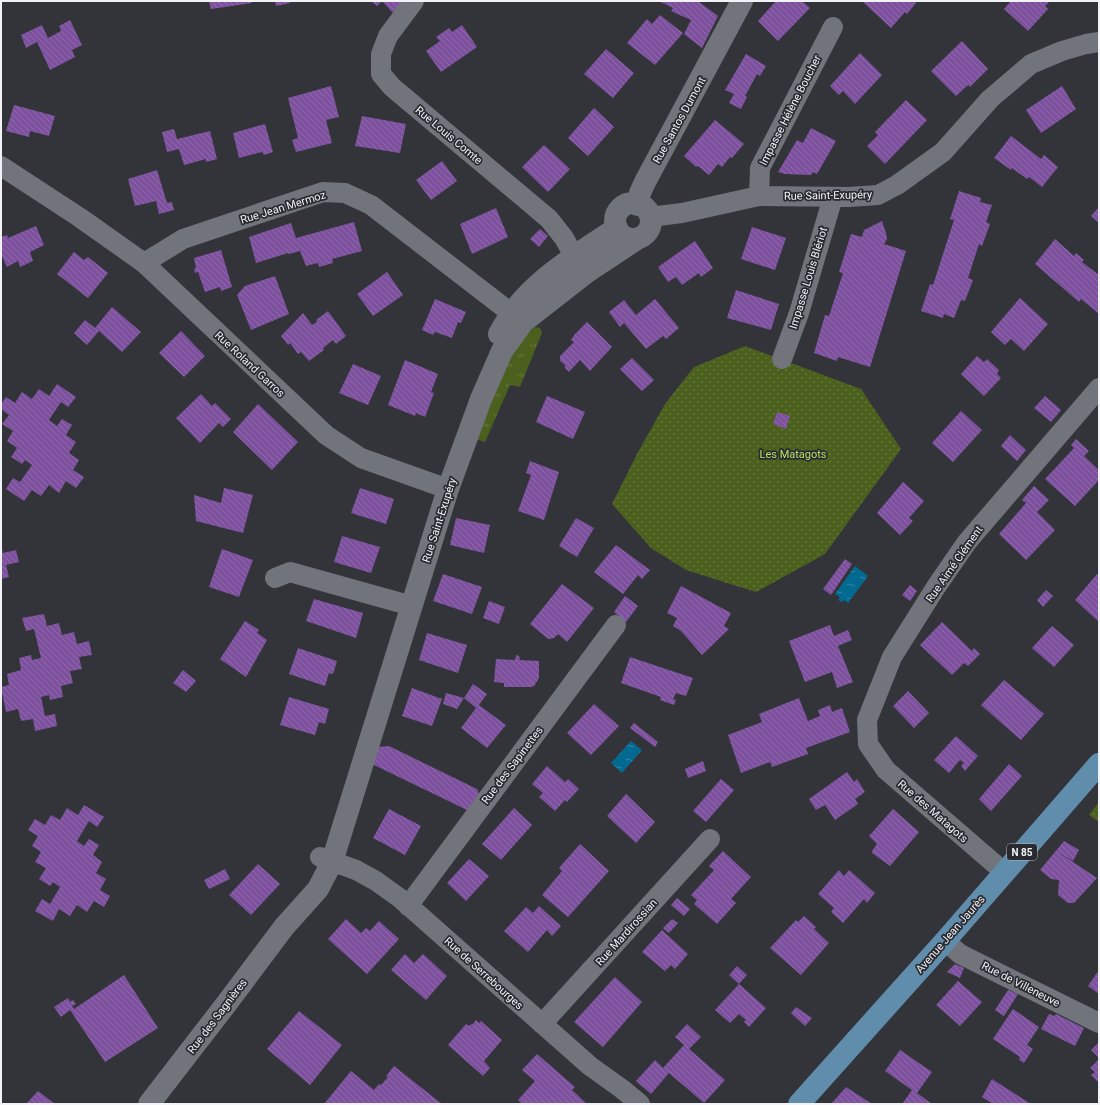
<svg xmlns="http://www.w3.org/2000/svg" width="1100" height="1105" viewBox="0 0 1100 1105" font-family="Roboto,sans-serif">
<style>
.grass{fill:url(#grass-tufts)}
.park{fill:url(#park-dots)}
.water{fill:url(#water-ripples)}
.building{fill:url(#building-back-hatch)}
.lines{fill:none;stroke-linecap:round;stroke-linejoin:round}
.street{stroke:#71747b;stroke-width:20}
.secondary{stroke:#71747b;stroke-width:22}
.primary{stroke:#618dad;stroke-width:22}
.labels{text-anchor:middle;stroke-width:3.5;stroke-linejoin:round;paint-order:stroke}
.shield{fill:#282a30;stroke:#b5b7bb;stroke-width:1}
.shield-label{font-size:10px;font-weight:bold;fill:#f1f3f7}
.street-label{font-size:11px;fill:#f1f3f7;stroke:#282a30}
.park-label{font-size:11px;fill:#bae167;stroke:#282a30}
</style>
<defs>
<pattern id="grass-tufts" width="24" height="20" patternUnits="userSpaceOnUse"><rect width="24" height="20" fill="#4c601e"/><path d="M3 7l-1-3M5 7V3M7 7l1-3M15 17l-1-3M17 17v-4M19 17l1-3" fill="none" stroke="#66773f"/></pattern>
<pattern id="park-dots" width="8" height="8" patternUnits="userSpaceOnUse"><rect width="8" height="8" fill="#4c601e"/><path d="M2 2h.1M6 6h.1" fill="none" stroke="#66773f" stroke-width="1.8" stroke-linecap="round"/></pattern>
<pattern id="water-ripples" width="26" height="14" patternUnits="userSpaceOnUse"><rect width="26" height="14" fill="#026a91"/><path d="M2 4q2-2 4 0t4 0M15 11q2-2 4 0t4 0" fill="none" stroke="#3487a7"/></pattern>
<pattern id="building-back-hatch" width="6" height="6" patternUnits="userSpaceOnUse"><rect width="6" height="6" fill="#7d519e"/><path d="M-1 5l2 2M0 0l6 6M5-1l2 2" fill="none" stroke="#906aac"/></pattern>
</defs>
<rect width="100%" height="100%" fill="#32343a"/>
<path class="grass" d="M535,327L540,328L542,333L520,387L510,385L485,442L476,439C489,407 508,348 535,327Z"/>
<path class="park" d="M745,346L861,389L901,449L825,554L756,592L686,570L651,548L612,504L637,454L665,404L694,367Z
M1099,802V822L1089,815Z"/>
<path class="water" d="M855,566L868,576L848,603L844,600L842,602L838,600L840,597L835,594Z
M631,741L642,750L622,773L611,763Z"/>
<path class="building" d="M209,1H251L252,3L211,9Z
M275,1H290V3L276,6Z
M371,1H404L393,13L382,1L377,6Z
M659,1H700L699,2L718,16L702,48L684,34L691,20L671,11L673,8Z
M776,1H802L810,8L778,41L758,21Z
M864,1H914L916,3L907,14L905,12L891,28L863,2Z
M1011,1H1050L1045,6L1048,9L1028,31L1004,9Z
M660,15L683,33L655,65L627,43L647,19L652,24Z
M70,20L82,45L72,50L75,57L50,70L37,42L26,48L21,35L42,25L48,38L61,31L59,26Z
M462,25L477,47L441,72L426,51L440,41L436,37L449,28L452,32Z
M962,41L988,69L970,87L968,85L956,96L931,71Z
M606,49L634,73L613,98L584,74Z
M860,53L882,75L855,104L843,91L839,95L830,86Z
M746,54L766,66L760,76L757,74L745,96L747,97L741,109L729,103L734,94L725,90Z
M331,86L339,117L326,120L332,143L296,152L292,140L298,138L288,98Z
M1062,86L1076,109L1041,133L1026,110Z
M906,100L927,120L885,164L867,146L878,135L875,132Z
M14,105L55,116L49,136L30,131L29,137L6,131Z
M594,108L614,127L588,156L568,138Z
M362,116L406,124L400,153L355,146Z
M715,120L744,144L732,158L730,157L722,167L718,164L709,175L698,166L696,167L684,156Z
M265,124L273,152L264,155L262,152L239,158L233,133Z
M811,128L836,141L817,174L813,172L811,175L785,174L778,172L797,140L803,143Z
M174,129L177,139L210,131L217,159L206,162V159L184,165L179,149L167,152L162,132Z
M1011,136L1041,159L1044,155L1058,167L1042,187L1029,177L1027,179L1012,168L1011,170L994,158Z
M544,145L570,169L548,192L522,167Z
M442,161L457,181L431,200L416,180Z
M157,170L167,203L172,202L174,210L159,214L156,201L135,206L128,179Z
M959,191L981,198L980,202L992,205L986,222L990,224L982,246L979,244L968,278L973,280L965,301L961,300L954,318L944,314L943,318L921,311L930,284L933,285L954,220L950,219Z
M1099,207V223L1091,216Z
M496,208L508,237L472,254L460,224Z
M882,221L886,233L887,239L884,244L906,251L870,367L838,357L837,361L814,353L825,315L829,316L843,273L839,272L851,234L862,237L864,230Z
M354,222L362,251L332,259L333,263L319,267L318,263L306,266L300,251L289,254L288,253L256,263L249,237L291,223L296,238Z
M36,226L44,245L30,252L33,261L20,267L18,261L7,267L1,254V237L7,235L8,238Z
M752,227L786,238L775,270L741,259Z
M540,229L548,236L539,247L530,239Z
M1055,239L1074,256L1076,253L1084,260L1082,262L1099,275V314L1081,299L1079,302L1035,264Z
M695,241L713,268L701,277L699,273L682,285L676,277L668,282L658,267Z
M221,250L232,287L221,291L220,287L205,292L198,272L195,273L194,269L196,268L194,258Z
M74,252L84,260L88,257L108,273L88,298L57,274Z
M387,272L403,295L373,316L357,294Z
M275,276L289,314L251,330L237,295L245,286Z
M736,290L779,304L771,330L727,318Z
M1020,298L1048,324L1024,351L1011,339L1005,345L991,332Z
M435,299L466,312L461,323L458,322L452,338L435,332L433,335L422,330Z
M655,299L679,328L666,339L663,336L646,349L624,323L620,327L609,312L624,300L636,315Z
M112,307L141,332L122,352L99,331L87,345L74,333L85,320L95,328Z
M328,311L346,336L336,344L333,340L323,348L324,350L309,361L301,352L298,354L290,343L288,345L281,336L303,313L312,325L317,322L316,320Z
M587,322L612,347L590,371L580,360L569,372L565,368V365L560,361V356L574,342L571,340L575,334Z
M181,331L205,356L184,377L159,353Z
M977,356L984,362L987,359L999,370L997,374L1001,378L984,396L961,374Z
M632,358L654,380L642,391L620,369Z
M405,360L438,374L431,392L434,393L425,417L416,413L415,416L388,405Z
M353,364L381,376L368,405L339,393Z
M57,384L76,397L68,407L61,402L49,420L57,426L62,419L72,425L66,435L76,442L69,453L79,460L73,470L84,477L76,488L66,481L59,493L49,485L41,496L32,490L24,501L6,489L13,478L20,482L32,465L25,460L22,464L11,457L17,448L7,441L13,431L2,424L9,415L1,409V404L6,397L15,403L22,392L32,399L39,389L49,396Z
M201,394L212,406L215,403L231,419L223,427L219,423L200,443L176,418Z
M547,396L585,412L573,439L536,422Z
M1045,396L1061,410L1051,422L1034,408Z
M258,404L298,442L272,470L233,432Z
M961,411L982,430L953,462L932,443Z
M777,412L790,416L786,429L773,424Z
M1010,435L1026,450L1017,461L1001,446Z
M1076,439L1089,451L1084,456L1099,470V480L1075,506L1045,479L1074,448L1071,445Z
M530,461L559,472L544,520L518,511L531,475L526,473Z
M903,482L924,501L909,518L913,521L900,535L877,513Z
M1034,486L1049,500L1037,512L1055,530L1026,560L999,534L1026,503L1022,500Z
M224,488L253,495L243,533L196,521L194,495L221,503Z
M360,488L394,499L386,524L351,513Z
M456,518L490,525L484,553L450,545Z
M576,518L594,528L577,557L559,546Z
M342,536L380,547L371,573L334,562Z
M1,545L3,553L16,550L19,562L6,565L9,577L1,579Z
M616,545L650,570L642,579L638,575L623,594L594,572Z
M222,549L253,560L239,597L209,587Z
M845,559L852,564L831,595L823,589Z
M443,574L482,587L472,614L433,601Z
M1097,574L1099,576V622L1075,600Z
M562,584L594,608L567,642L558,634L554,638L549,639L547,638L530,624Z
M910,585L917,591L910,601L902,595Z
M681,586L731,613L724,626L729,629L702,655L681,631L673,626L677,618L667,613Z
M1046,590L1053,596L1043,607L1037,600Z
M625,596L638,606L626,622L614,612Z
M314,599L363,613L356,638L306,621Z
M489,601L505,607L499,624L483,618Z
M44,614L47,626L59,623L62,635L74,632L77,644L89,641L92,655L79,657L82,669L70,671L73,683L61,686L63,697L50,700L49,695L41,697L45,716L55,714L57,726L35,731L33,719L21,721L18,709L6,712L1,687L9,685L7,674L21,670L19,658L31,655L32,660L41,658L34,629L26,631L22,618Z
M245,621L259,630L257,633L267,640L246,677L220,659Z
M942,622L972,651L974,648L980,654L968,666L964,663L952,675L920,645Z
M830,625L834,636L848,630L852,640L838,646L853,682L837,688L832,672L805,682L789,641Z
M1052,626L1074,645L1054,667L1032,648Z
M427,633L467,645L458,673L419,660Z
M298,648L337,661L333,674L329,673L325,686L289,674Z
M516,655L519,656L520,660L539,661V678L534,686L531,687H504V683L494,682L496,659L515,660Z
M630,657L693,678L686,696L676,693L673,699L676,700L674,705L660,700L661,697L621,683Z
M183,670L196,681L186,692L173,683Z
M1004,680L1044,714L1021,740L981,705Z
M473,684L487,694L479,705L506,725L487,748L461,728L476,708L464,698L457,709L443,704L446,693L464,698Z
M412,688L442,699L432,726L402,716Z
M908,691L929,713L914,728L893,706Z
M289,697L329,709L325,724L319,722L315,735L280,725Z
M799,698L808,721L820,716L818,710L830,705L832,712L842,708L850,732L806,748L808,754L772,767L770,762L741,773L728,735L762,722L759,714Z
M594,704L619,726L591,755L567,733Z
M634,723L658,742L655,747L630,728Z
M956,736L978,756L965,771L961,766L964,763L960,760L949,773L934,760Z
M389,746L477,789L480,796L469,811L372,764L378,747Z
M703,761L706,771L688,778L685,769Z
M1009,764L1022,776L991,811L979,799Z
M547,766L565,782L568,779L579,789L567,802L565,800L555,811L539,797L543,793L532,784Z
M847,772L854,782L857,779L865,792L855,799L858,804L835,820L825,805L816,810L809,799Z
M721,779L734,790L706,822L693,811Z
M626,794L655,822L636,843L607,816Z
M84,805L104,817L97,827L89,821L77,841L84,846L89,839L99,845L93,855L102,862L96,873L106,879L100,890L110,896L104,907L94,901L87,912L77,905L70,916L59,909L53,921L35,911L42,899L50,904L60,887L53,882L50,886L39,879L46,868L35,862L41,852L32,846L38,836L28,830L35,819L45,825L51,815L60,820L67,808L78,815Z
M514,808L532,825L501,860L482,844Z
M389,809L421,826L405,855L373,838Z
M893,809L919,832L890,866L872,853V851L877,844L869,836Z
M1064,841L1079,850L1073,861L1058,852L1097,878L1074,903H1068L1058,895L1059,880L1051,879L1040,870Z
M580,844L609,871L568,917L542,895L562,871L559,868Z
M723,851L751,877L731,899L736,903L717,924L694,904L697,900L691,895L714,870L709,866Z
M469,859L489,876L466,901L447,883Z
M258,864L280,884L251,915L229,895Z
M225,869L230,879L209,889L204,880Z
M839,870L844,876L849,870L875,893L867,903L864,899L843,923L831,912L834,908L818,894Z
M677,898L690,909L684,916L671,905Z
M539,906L561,926L552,936L547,930L528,952L504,931L526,907L533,913Z
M804,916L816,927L814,929L829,943L801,975L770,948L796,920L798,922Z
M346,919L361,933L366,928L370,931L379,921L399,939L367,974L328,939Z
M672,919L678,923L669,933L663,928Z
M662,930L688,954L675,969L671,965L665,971L642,952Z
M405,954L414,963L423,954L447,976L426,1000L391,970Z
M955,964L964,968L960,978L947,972Z
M737,966L747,975L739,984L729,975Z
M1099,970V994L1088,986Z
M124,975L158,1028L105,1062L70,1010L61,1017L54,1007L68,998L70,1002L73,1000L76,1004L72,1006L74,1009Z
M615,977L642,1002L603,1047L574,1022Z
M958,981L982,1002L960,1026L936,1005Z
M739,984L766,1008L749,1027L744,1022L746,1020L739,1014L730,1023L715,1010Z
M1008,990L1018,994L1004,1016L995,1010Z
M796,1007L812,1018L805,1026L791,1013Z
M1013,1009L1039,1027L1027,1045L1033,1049L1024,1063L1019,1060L1020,1057L993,1039Z
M299,1011L342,1045L310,1085L267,1049Z
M1049,1014L1054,1016L1056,1014L1084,1028L1075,1046L1041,1029Z
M476,1020L479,1023L481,1021L502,1040L484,1061L490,1068L483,1076L448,1045L466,1024L469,1026L471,1024L472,1025Z
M687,1024L701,1037L689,1049L725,1080L704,1103L669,1073L651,1094L636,1081L655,1060L663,1068L684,1045L675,1037Z
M1099,1042V1058L1091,1050Z
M900,1050L932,1072L917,1093L932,1104H902L912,1090L885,1071Z
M537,1054L575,1087L572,1090L587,1104H522L518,1100L535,1081L522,1070Z
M1099,1059V1083L1091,1075L1095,1072L1090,1068Z
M394,1066L442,1104H324L351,1071L374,1090L379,1084L381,1085L388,1077L386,1076Z
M992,1079L1031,1104H993L982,1097Z
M846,1087L872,1104H831Z
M38,1091L55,1104H26Z"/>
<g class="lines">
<path class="street" d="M414,1L388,36L381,54V74L392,87L549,219L564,238L574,256L585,269
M1,166L79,217L144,263L326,435L361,458L448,489
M759,196L760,168L833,27
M650,217L682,213L759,196L849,197L878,195L897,185L943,152L990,99L1031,64L1062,51L1086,44L1099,42
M144,263L183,239L323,192L345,193L371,205L511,313L528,314
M782,359L799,313L833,197
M275,578L290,572L412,606
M320,857L356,870L376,881L401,899L590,1066L622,1089L640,1104
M1004,872L886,770L868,744L867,720L892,657L936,587L967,542L1099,388
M408,906L616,625
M945,941L960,954L1099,1023
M542,1024L710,839"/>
<path class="secondary" d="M615 221a18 18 0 1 1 36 0a18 18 0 1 1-36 0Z
M638,205L640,193L645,182L742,1
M499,334C523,286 573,257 617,228
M149,1104L227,1003L284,927L318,889L332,862L448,489L481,399L502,351L523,322L587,272L637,239"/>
<path class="primary" d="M799,1104L945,941L1099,764"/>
</g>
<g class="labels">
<rect class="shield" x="1007" y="844" width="30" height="16" rx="3"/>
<g class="shield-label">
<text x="1022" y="856">N 85</text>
</g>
<g class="street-label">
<text transform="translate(790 110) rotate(-63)" y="4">Impasse Hélène Boucher</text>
<text transform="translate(679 120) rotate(-61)" y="4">Rue Santos Dumont</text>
<text transform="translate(449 135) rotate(40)" y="4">Rue Louis Comte</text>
<text transform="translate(828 195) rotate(-1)" y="4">Rue Saint-Exupéry</text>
<text transform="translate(283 207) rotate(-17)" y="4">Rue Jean Mermoz</text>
<text transform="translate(808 278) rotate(-73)" y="4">Impasse Louis Blériot</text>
<text transform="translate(250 364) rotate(43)" y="4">Rue Roland Garros</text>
<text transform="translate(439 520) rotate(-72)" y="4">Rue Saint-Exupéry</text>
<text transform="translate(954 564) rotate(-55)" y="4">Rue Aimé Clément</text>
<text transform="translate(512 765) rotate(-53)" y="4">Rue des Sapinettes</text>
<text transform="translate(933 811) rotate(41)" y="4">Rue des Matagots</text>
<text transform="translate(626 932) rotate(-48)" y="4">Rue Mardirossian</text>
<text transform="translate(950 934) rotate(-49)" y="4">Avenue Jean Jaurès</text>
<text transform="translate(484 973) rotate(42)" y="4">Rue de Serrebourges</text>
<text transform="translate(1021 984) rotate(27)" y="4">Rue de Villeneuve</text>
<text transform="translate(217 1016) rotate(-53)" y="4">Rue des Sagnières</text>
</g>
<g class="park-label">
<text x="793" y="458">Les Matagots</text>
</g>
</g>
<rect width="1100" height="1105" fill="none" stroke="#f1f3f7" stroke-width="4"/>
</svg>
